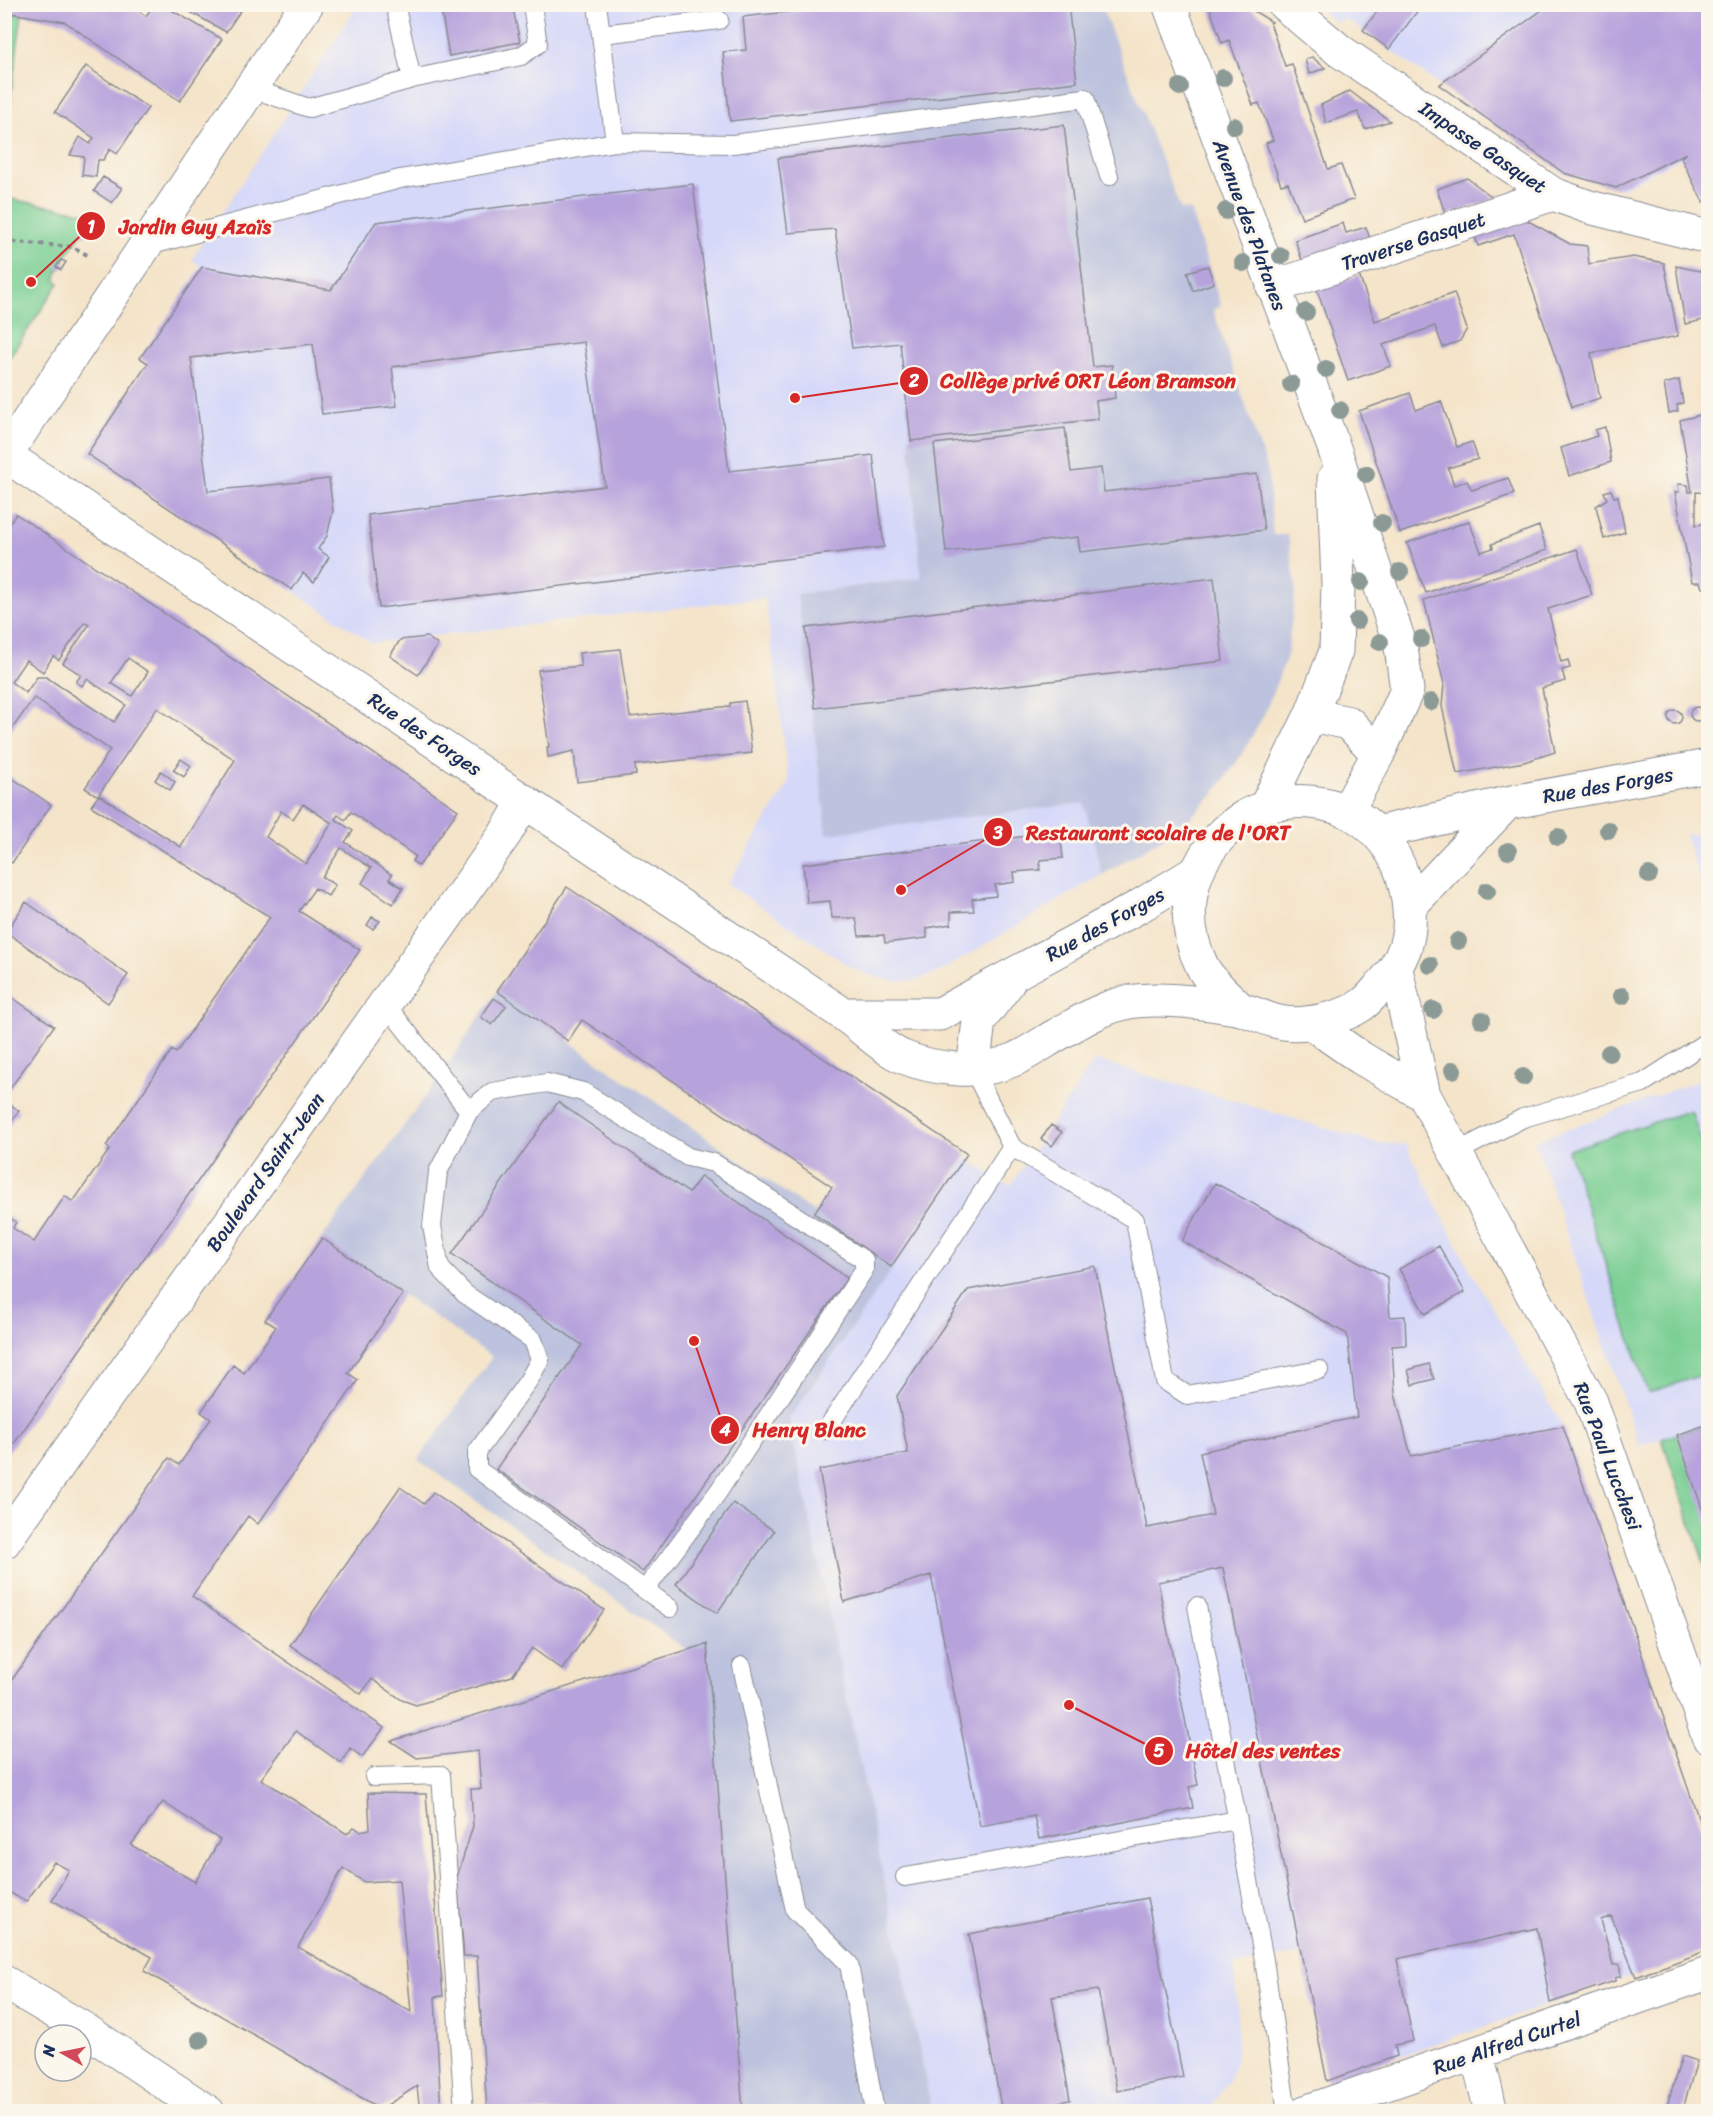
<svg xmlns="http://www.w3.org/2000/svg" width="1713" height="2116" viewBox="0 0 1713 2116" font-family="Sriracha,sans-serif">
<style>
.built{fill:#d5d8f9}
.industrial{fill:#bdc3de}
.green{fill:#76cd91;stroke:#487e78;stroke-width:1.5}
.building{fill:#b7a3dc;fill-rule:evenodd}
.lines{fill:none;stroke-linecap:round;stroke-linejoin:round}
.service-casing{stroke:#888a94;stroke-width:20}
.minor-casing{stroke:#888a94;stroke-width:35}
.tertiary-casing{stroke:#888a94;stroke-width:35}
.path{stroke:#888a94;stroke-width:4;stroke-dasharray:4.5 4.5;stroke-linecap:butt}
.service{stroke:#fff;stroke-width:18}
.minor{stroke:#fff;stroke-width:33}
.tertiary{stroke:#fff;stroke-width:33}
.tree{fill:#8c9a96}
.labels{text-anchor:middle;stroke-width:6;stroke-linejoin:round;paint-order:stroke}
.street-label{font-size:20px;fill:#1b2f5e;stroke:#fbf7ec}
.leader{fill:none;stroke:#d62828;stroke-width:2}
.callout-dot{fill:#d62828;stroke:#fbf7ec;stroke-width:2}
.mark-label{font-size:18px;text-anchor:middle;font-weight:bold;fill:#fff}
.callout-label{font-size:21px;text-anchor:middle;font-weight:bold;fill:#d62828;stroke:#fbf7ec;stroke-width:6;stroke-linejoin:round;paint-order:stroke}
</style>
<rect width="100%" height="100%" fill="#fbf7ec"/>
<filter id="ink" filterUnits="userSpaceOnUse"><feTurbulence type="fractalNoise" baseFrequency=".0167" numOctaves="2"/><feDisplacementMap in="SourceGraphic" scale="12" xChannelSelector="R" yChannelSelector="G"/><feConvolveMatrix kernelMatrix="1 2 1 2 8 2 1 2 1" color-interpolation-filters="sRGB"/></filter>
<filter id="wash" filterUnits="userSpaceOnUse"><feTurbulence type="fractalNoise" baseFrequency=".008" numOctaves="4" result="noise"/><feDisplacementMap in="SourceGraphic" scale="24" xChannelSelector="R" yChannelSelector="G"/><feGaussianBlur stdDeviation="1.35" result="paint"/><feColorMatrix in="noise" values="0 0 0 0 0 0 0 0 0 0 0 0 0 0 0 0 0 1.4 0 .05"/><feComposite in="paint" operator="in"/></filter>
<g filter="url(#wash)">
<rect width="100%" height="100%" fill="#f4e4c9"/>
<path class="built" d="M358,5H1068L1077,82L874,105L912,437L909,438L921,578L797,594L827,833L1084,803L1102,875L938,973L913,981H892L872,976L852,968L727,884L789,783L765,598L372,643L87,454L148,364L140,358L201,267L192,259Z
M1315,5H1708V143L1621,189L1564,173L1346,19L1335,22Z
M1708,831V905L1685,835Z
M1095,1060L1376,1143L1406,1145L1469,1268L1563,1426L1708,1846V1949L1327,2081L1301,1953L1234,1966L1238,2012L1236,2055L1229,2080L1208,2111H932L789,1419L966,1158L1010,1186Z
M1708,1077V1424L1639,1446L1535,1141Z"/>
<path class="industrial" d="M1068,5H1101L1181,210L1190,209L1221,306L1213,310L1268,471L1273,535H1288L1296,586L1287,656L1264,715L1241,756L1213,795L1181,827L1102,875L1084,803L827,834L797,594L921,578L909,437H912L874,105L1077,82Z
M497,991L893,1268L789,1419L932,2111H523L493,1708L687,1650L418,1460L492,1357L322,1238L441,1075Z"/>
<path class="green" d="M5,13L22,15L5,136L4,13Z
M5,198L104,216L100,221H92C81,237 57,260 56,280L59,283L5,364Z
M1691,1110L1708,1162V1373L1648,1393L1568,1150Z
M1708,1424V1575L1662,1439Z"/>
<g id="blocks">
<path class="building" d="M4,4H128L146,16L154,4H161L222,39L180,101L65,22L4,12Z
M176,4H245L226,32Z
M440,4H512L520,42L449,56Z
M858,4H1068L1077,82L730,121L723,52L746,50L743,17Z
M1224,5H1244L1272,22L1270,23L1285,66L1292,64L1328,169L1341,165L1354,199L1302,218L1288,183L1281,185L1266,143L1273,140L1259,103L1253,105L1229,40L1222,43L1210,9Z
M1382,5H1422L1389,49L1363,30Z
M1549,5H1708V199L1703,202L1681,158L1686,153L1616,188L1564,173L1439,85Z
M1312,57L1325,68L1309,74L1305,59Z
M86,66L148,108L117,154L110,149L103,160H98L96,177L82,175L84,157L70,155L80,137L90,144L94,138L55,112Z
M1350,91L1371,107L1390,121L1365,129L1358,112L1326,123L1321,105Z
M1064,125L1093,367L1112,365L1115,398L1096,401L1098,419L911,441L900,343L852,348L835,229L788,233L778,158Z
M103,177L122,188L112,203L94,191Z
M1467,178L1495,199L1446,216L1437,189Z
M693,184L729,471L873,455L884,547L379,608L368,515L605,486L584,342L392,367L397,406L322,414L313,344L191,358L208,491L329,479L333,511L327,536L318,549L329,557L314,582L303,573L292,590L87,454L148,363L140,358L202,267L331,290L376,222Z
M1521,217L1570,244L1587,246L1589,264L1633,257L1664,263L1678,336L1591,353L1600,398L1572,407L1514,234L1478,246L1474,234Z
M1343,223L1346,233L1366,227L1371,242L1304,266L1295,240Z
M84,226L90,229L85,236L80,232Z
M61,260L66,262L61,270L56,267Z
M1208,266L1214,283L1193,291L1187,272Z
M1676,266L1705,272L1708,319L1685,324Z
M1359,275L1375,321L1454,293L1467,329L1460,341L1443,347L1435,326L1383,345L1391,366L1348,381L1317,290Z
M1679,380L1683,403L1677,405L1678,411L1669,413L1664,384Z
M1410,393L1416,410L1441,401L1457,447L1472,442L1478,459L1448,468L1454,485L1467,481L1472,490L1508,478L1514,494L1400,533L1359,411Z
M1708,413V493L1696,492V525L1708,523V587L1702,588L1700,582H1692L1675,492H1679L1678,484L1688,485L1689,492H1692L1680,420Z
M1605,427L1611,462L1569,476L1561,448L1597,436L1595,430Z
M1065,428L1071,472L1101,468L1104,492L1257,474L1264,530L1080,552L1078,537L946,552L934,444Z
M1611,490L1614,497L1618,496L1625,532L1604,539L1596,506L1607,499L1604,492Z
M16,514L458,810L419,866L412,861L415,856L351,812L345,820L338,815L335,819L353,831L345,842L392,875L389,879L403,888L393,904L362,883L371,868L341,848L322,877L335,885L328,896L315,888L299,911L360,950L4,1458V1214L16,1222L13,1228L34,1242L65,1196L73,1202L110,1149L106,1146L172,1050L176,1053L270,917L91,806L99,795L181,847L235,760L157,708L98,796L85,788L110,750L34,698L4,740V532ZM85,622L89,625L63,663L81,675L76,682L82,686L87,679L126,705L114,722L46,677H37L26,693L11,682L26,660L43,672L53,656L59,660ZM128,658L148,672L132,696L111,683ZM303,804L332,823L306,864L266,837L281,811L293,819Z
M1469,521L1481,552L1493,548L1492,544L1539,526L1547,550L1426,593L1407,543Z
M1577,549L1592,595L1548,609L1561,662L1568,660L1570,668L1562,670L1565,681L1542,688L1555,752L1524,762L1457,774L1442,706L1444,684L1424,600Z
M1214,578L1223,661L815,708L806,628Z
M427,637L438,645L418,675L390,656L400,640Z
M620,649L630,717L730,706V703L745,701L752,753L635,765L636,775L577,782L574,751L548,757L547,747H549L538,670L581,666L579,653Z
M1690 714a7 7 0 1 1 14 0a7 7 0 1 1-14 0Z
M1668 717a7 7 0 1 1 14 0a7 7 0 1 1-14 0Z
M181,759L191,766L184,777L173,770Z
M161,771L175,782L170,790L155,780Z
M5,773L51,805L12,863L5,858Z
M1060,832L1063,858L1040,860V870L1014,872L1015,882L995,885L996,896L972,899L974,911L951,912V924L927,928V938L885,943L884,935L859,936L856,918H832L830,901L807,903L803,864Z
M567,887L967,1154L891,1267L814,1213L832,1187L582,1020L568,1041L497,991Z
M26,902L128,975L108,1003L6,932Z
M372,917L380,921L373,929L367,925Z
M4,992L54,1026L7,1093L4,1091Z
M494,998L506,1006L492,1025L481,1017Z
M4,1100L19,1111L4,1131Z
M558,1102L689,1193L701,1176L847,1278L643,1572L496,1469L582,1345L452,1254Z
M1051,1125L1062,1132L1052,1146L1041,1139Z
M1215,1183L1387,1277L1390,1317L1405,1316L1406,1345L1392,1346L1395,1394L1411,1456L1563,1426L1708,1846V1950L1636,1977L1611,1916L1601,1920L1613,1965L1619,1964L1621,1976L1615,1978V1981L1550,2003L1537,1928L1397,1959L1413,2041L1395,2045L1397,2056L1327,2081L1223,1568L1158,1582L1198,1785L1189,1787L1193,1808L1039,1839L1034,1816L980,1826L931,1575L844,1602L819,1470L908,1453L897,1396L968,1290L1095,1266L1147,1528L1213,1515L1200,1452L1357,1417L1347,1334L1182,1241Z
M322,1238L403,1294L348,1373L358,1380L291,1477L258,1524L248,1516L192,1596L384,1728L362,1757L350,1748L341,1763L296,1731L261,1779L347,1834L354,1827L360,1831L370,1829L368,1793L426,1794L443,1996L435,1997L441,2112H420L417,2086L381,2109L144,1971L152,1957L52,1900L69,1870L54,1862L26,1902L4,1889V1691L169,1458L179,1465L211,1419L201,1412L233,1365L244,1373L276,1327L265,1320ZM163,1802L220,1840L195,1882L131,1845ZM343,1868L364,1882L399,1880L411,2012L298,1947Z
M1439,1246L1465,1292L1425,1314L1399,1269Z
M1429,1364L1434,1379L1412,1385L1408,1370Z
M1708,1424V1526L1677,1435Z
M400,1487L424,1504L433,1492L604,1610L562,1670L532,1648L512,1676L416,1705L402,1700L372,1679L361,1694L290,1645Z
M733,1503L774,1531L717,1613L676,1584Z
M707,1644L743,2112H487L477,1956H464L457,1877L473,1826L471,1789H481L478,1751L417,1758L391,1741Z
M1147,1898L1183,2077L1117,2091L1098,1990L1052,1997L1070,2100L1002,2112L969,1934Z
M1682,2056L1697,2061L1682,2112H1665Z"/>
</g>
</g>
<g filter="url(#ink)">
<use href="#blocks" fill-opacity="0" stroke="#888a94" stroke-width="1.5"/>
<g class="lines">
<defs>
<path id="service" d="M597,4L615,142
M602,34L719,20
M412,79L521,56L538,44L532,5
M250,88L309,108L412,79L395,4
M144,247L400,179L615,142L733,144L1085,98L1109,176
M384,1002L469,1111L438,1172L432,1226L440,1268L465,1294L533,1340L540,1360L528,1381L477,1452V1469L670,1608
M973,1069L1012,1147L1135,1220L1165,1381L1187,1395L1319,1370
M469,1111L492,1092L547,1083L583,1092L688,1157L714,1163L864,1260V1270L718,1492L645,1590
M1455,1153L1523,1118L1643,1083L1708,1041
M826,1430L1012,1147
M1197,1606L1264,1960L1287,2112
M742,1666L795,1910L849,1964L875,2112
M374,1777L441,1775L464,2112
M905,1877L1238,1820"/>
<path id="minor" d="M1169,4L1333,445L1401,647L1407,690L1378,754L1347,811
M1284,4L1340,51L1553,194L1589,207L1708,237
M1273,287L1553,194
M5,455L843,1014C862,1027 882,1048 903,1057C935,1070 981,1075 1013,1060C1027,1054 1040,1045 1053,1037C1077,1024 1101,1007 1129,1002C1159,997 1206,1003 1236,1008C1253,1011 1267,1021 1284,1023C1306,1026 1342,1018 1360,1006C1369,1001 1377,989 1384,982C1413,950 1414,917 1403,877C1395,850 1372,822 1346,811C1247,770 1155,871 1202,966C1209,981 1228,996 1239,1008
M1311,715L1349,723L1378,754
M1266,806L1311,715L1336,651L1338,584L1334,479
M1377,833L1507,803L1708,766
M1411,905L1507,803
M1396,969L1424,1095L1591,1402L1708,1736
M843,1014H940L1138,907L1196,872
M1312,1024L1361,1058L1424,1095
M973,1069L979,1021L1008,983
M4,1542L505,834L524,802
M4,1982L84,2029L208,2112
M1477,2054L1491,2112
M1305,2112L1708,1973"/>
<path id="tertiary" d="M4,457L307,4"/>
</defs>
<use href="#service" class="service-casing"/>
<use href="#minor" class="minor-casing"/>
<use href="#tertiary" class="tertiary-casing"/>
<path class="path" d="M4,241L73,247L91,257"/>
<use href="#service" class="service"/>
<use href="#minor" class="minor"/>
<use href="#tertiary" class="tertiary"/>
</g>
<g class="tree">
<circle cx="1223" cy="78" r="9"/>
<circle cx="1180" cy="87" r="9"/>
<circle cx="1234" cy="126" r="9"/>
<circle cx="1226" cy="211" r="9"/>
<circle cx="1281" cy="256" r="9"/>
<circle cx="1243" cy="263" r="9"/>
<circle cx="1306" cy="312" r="9"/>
<circle cx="1326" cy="369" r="9"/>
<circle cx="1291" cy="384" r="9"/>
<circle cx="1340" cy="410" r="9"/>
<circle cx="1366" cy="474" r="9"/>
<circle cx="1382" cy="523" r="9"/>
<circle cx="1400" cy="572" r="9"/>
<circle cx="1361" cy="582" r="9"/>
<circle cx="1357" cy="621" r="9"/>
<circle cx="1421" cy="639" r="9"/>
<circle cx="1380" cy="642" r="9"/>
<circle cx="1431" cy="702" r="9"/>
<circle cx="1608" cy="830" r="9"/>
<circle cx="1558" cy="837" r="9"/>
<circle cx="1508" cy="851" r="9"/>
<circle cx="1649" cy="875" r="9"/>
<circle cx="1487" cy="891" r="9"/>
<circle cx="1458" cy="941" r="9"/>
<circle cx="1430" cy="965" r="9"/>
<circle cx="1622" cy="996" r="9"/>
<circle cx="1433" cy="1010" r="9"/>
<circle cx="1482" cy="1020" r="9"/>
<circle cx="1609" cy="1053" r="9"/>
<circle cx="1453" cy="1070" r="9"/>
<circle cx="1523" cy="1077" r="9"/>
<circle cx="200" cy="2040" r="9"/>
</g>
</g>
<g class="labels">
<g class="street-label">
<text transform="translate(1483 147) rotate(34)" y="7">Impasse Gasquet</text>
<text transform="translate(1250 225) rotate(70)" y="7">Avenue des Platanes</text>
<text transform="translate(1413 241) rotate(-18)" y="7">Traverse Gasquet</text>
<text transform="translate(425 734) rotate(34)" y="7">Rue des Forges</text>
<text transform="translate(1608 785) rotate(-10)" y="7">Rue des Forges</text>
<text transform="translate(1105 924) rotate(-29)" y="7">Rue des Forges</text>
<text transform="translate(265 1172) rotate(-55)" y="7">Boulevard Saint-Jean</text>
<text transform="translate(1608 1456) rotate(69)" y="7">Rue Paul Lucchesi</text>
<text transform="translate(1507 2043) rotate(-19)" y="7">Rue Alfred Curtel</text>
</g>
</g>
<path class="leader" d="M31 282L91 226M795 398L914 381M901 890L998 832M694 1341L725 1430M1069 1705L1159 1751"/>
<g class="callout-dot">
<circle cx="31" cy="282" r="6"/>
<circle cx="795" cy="398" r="6"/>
<circle cx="901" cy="890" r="6"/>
<circle cx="694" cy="1341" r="6"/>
<circle cx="1069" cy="1705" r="6"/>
<circle cx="91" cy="226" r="15"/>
<circle cx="914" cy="381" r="15"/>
<circle cx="998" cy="832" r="15"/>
<circle cx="725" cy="1430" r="15"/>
<circle cx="1159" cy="1751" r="15"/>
</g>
<g class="mark-label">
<text x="91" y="233">1</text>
<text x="914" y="387">2</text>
<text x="998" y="839">3</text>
<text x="725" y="1436">4</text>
<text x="1159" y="1757">5</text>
</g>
<g class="callout-label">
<text x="195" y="234">Jardin Guy Azaïs</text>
<text x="1088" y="388">Collège privé ORT Léon Bramson</text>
<text x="1158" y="840">Restaurant scolaire de l'ORT</text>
<text x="809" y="1437">Henry Blanc</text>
<text x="1263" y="1758">Hôtel des ventes</text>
</g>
<rect width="1713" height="2116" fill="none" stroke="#fbf7ec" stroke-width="24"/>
<g transform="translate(63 2053) rotate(279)"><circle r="28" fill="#fbf7ec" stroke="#a1a7b3" stroke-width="1.5"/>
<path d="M0-4.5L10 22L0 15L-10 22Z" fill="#d1495b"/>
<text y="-9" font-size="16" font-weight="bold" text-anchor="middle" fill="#1b2f5e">N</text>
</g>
</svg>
